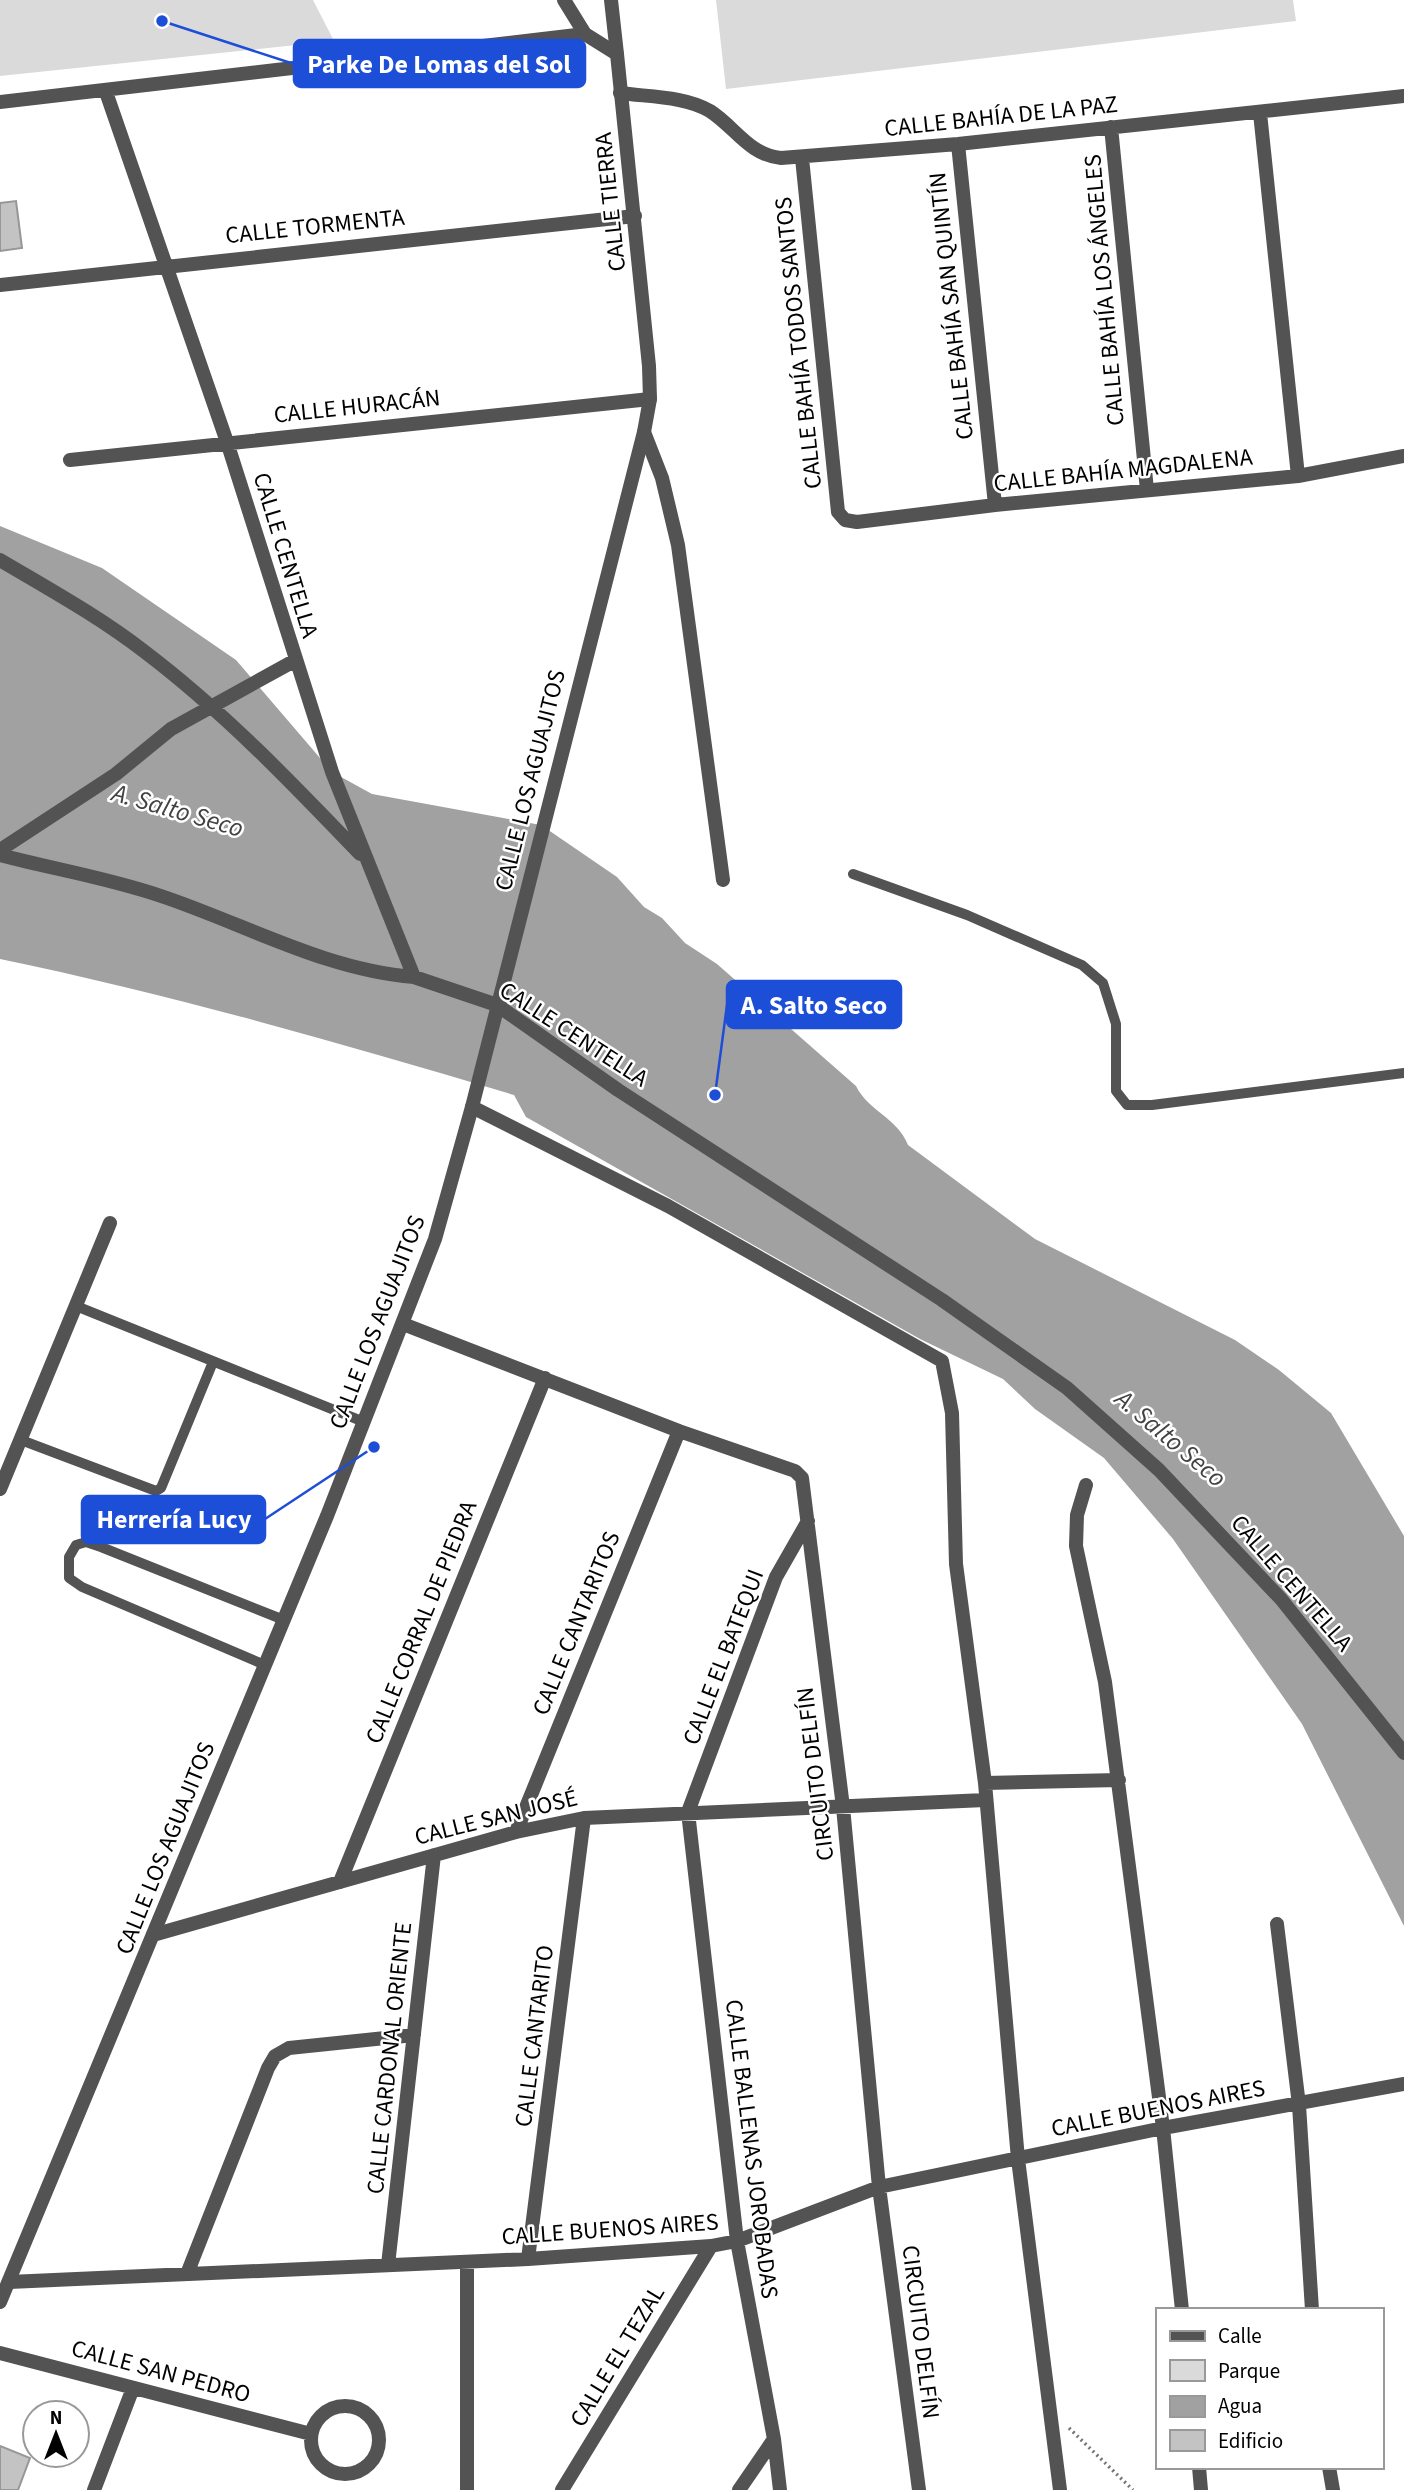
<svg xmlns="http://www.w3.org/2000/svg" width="1404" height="2490" viewBox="0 0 1404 2490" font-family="'Source Sans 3',sans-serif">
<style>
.green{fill:#dadada}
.water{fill:#a1a1a1}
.building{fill:#c3c3c3;stroke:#979797;stroke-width:2}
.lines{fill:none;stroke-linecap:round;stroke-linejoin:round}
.path{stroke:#757575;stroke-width:3.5;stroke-dasharray:2 3.5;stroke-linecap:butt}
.service{stroke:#535353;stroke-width:10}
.minor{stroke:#535353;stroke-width:14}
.tertiary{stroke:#535353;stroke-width:14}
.labels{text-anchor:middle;stroke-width:5;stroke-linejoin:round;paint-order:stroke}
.street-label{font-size:24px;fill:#000;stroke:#fff}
.water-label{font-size:26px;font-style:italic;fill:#424242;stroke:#fff}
.leader{fill:none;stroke:#1d4ed8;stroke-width:2.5}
.callout-dot{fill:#1d4ed8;stroke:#fff;stroke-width:2.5}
.callout{fill:#1d4ed8;stroke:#1d4ed8;stroke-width:2.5}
.callout-label{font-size:26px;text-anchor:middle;font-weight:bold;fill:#fff}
</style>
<rect width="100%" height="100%" fill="#fff"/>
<path class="green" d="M0,0H313L334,41L0,76Z
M716,0H1293L1296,21L726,89Z"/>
<path class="water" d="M0,526L102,568L236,660L332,772L372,794L541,825L617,877L644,907L662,918L685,943L717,964L856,1086C869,1112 897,1117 908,1145L1035,1239L1235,1340L1279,1370L1331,1413L1404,1536V1926L1302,1724L1173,1539L1104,1458L1035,1409L1003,1379L920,1339L526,1117L514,1095C345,1044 173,995 0,959Z"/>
<path class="building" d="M16,201L22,248L0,251V203Z
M0,2446L30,2458L18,2490H0Z"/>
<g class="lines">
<path class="path" d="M1069,2428L1133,2490"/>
<path class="service" d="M853,874L967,915L1082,965L1103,983L1116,1024V1091L1127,1105H1152L1404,1073
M76,1306L364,1422
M21,1440L156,1491L161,1488L213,1362
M265,1665L82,1587L69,1578V1557L76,1545L86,1542L101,1547L284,1620"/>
<path class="minor" d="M611,0L617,54
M106,92L227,442L332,772L414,977L497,1005L618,1090L942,1300L1067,1388L1159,1470L1281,1599L1404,1753
M620,93C649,97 685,96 710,111C735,127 749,155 781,158L958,144L1404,96
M0,102L585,34
M1260,113L1298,476
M1111,127L1147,490
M958,144L995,505
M802,158L838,512L845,520L857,522L995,505L1298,476L1404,456
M0,285L635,216
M644,432L662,478L678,545L723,880
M70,460L650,399
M0,560C49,589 100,617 145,652C224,712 292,783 360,854
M0,850L116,774L171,729L294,661
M0,855C53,869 109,878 161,896C245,924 325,970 414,977
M472,1107L668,1206L942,1361L952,1413L956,1564L985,1783L1018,2159L1060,2490
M403,1324L679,1431L795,1471L802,1478L843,1807L879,2187L919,2490
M1086,1485L1077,1515L1076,1546L1105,1682L1163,2128L1182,2310
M0,1489L110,1223
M985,1783L1119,1780
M516,1832L679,1431
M340,1882L545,1378
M1277,1924L1299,2105L1312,2310
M153,1935L516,1832L584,1818L985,1800
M528,2259L584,1818
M388,2265L434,1855
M187,2274L268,2068L275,2056L289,2048L414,2035
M9,2282L528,2259L711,2246L737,2241L879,2187L1163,2128L1404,2084
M0,2353L311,2434
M311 2440a34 34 0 1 1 68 0a34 34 0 1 1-68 0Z
M1199,2467L1201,2490
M1329,2467L1333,2490
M94,2490L133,2388
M467,2490V2262
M562,2490L711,2246
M739,2490L774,2439
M780,2490L774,2439L737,2241L688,1812L776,1577L808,1521"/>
<path class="tertiary" d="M0,2302L327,1516L435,1239L472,1107L644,432L650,399L649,366L617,54L585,34L564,0"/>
</g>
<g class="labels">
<g class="street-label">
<text transform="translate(1001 116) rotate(-6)" y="8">CALLE BAHÍA DE LA PAZ</text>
<text transform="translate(610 202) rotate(-96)" y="8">CALLE TIERRA</text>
<text transform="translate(315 226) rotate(-6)" y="8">CALLE TORMENTA</text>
<text transform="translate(1104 290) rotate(-95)" y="8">CALLE BAHÍA LOS ÁNGELES</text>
<text transform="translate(951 306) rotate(-96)" y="8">CALLE BAHÍA SAN QUINTÍN</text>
<text transform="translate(798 343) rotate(-96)" y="8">CALLE BAHÍA TODOS SANTOS</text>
<text transform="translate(357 406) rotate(-6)" y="8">CALLE HURACÁN</text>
<text transform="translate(1123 470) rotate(-6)" y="8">CALLE BAHÍA MAGDALENA</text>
<text transform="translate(286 555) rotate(73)" y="8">CALLE CENTELLA</text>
<text transform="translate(530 780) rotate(-76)" y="8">CALLE LOS AGUAJITOS</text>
<text transform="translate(574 1034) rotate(33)" y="8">CALLE CENTELLA</text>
<text transform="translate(377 1322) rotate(-69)" y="8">CALLE LOS AGUAJITOS</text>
<text transform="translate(1292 1583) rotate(49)" y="8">CALLE CENTELLA</text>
<text transform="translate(421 1622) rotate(-68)" y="8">CALLE CORRAL DE PIEDRA</text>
<text transform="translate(576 1623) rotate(-68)" y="8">CALLE CANTARITOS</text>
<text transform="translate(723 1657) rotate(-69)" y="8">CALLE EL BATEQUI</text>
<text transform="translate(815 1774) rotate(-97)" y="8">CIRCUITO DELFÍN</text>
<text transform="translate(496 1817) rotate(-14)" y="8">CALLE SAN JOSÉ</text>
<text transform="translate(165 1848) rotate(-68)" y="8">CALLE LOS AGUAJITOS</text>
<text transform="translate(534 2036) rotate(-83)" y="8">CALLE CANTARITO</text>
<text transform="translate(389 2058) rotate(-84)" y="8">CALLE CARDONAL ORIENTE</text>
<text transform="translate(1158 2108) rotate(-11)" y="8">CALLE BUENOS AIRES</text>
<text transform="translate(752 2149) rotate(83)" y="8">CALLE BALLENAS JOROBADAS</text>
<text transform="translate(610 2229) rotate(-4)" y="8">CALLE BUENOS AIRES</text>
<text transform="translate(921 2332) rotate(83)" y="8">CIRCUITO DELFÍN</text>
<text transform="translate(617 2356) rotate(-59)" y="8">CALLE EL TEZAL</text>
<text transform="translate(161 2371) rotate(15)" y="8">CALLE SAN PEDRO</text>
</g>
<g class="water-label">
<text transform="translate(178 810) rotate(16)" y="9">A. Salto Seco</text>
<text transform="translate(1171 1438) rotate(40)" y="9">A. Salto Seco</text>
</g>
</g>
<path class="leader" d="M162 21L294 64M715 1095L727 1005M374 1447L265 1519"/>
<g class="callout-dot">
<circle cx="162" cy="21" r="7"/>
<circle cx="715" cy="1095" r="7"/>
<circle cx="374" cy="1447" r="7"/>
</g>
<g class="callout">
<rect x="294" y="40" width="291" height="47" rx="7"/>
<rect x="727" y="981" width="174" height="47" rx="7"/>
<rect x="82" y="1496" width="183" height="47" rx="7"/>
</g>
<g class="callout-label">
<text x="439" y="73">Parke De Lomas del Sol</text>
<text x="814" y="1014">A. Salto Seco</text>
<text x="174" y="1528">Herrería Lucy</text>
</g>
<rect x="1156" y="2308" width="228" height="161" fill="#ffffff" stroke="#999999" stroke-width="2"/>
<rect x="1170" y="2331" width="35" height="10" fill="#535353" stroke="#999999" stroke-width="2"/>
<text x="1218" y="2343" font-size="21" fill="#000000">Calle</text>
<rect x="1170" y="2360" width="35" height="21" fill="#dadada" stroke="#999999" stroke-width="2"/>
<text x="1218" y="2378" font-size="21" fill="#000000">Parque</text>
<rect x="1170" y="2396" width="35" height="21" fill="#a1a1a1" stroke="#999999" stroke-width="2"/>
<text x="1218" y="2413" font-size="21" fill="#000000">Agua</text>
<rect x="1170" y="2430" width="35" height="21" fill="#c3c3c3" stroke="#999999" stroke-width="2"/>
<text x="1218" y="2448" font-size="21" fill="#000000">Edificio</text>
<g transform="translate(56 2434)"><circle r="33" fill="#ffffff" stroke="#999999" stroke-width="2"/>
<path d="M0-5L12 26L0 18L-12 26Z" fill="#000000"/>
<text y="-10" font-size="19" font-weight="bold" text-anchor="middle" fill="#000000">N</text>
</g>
</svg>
